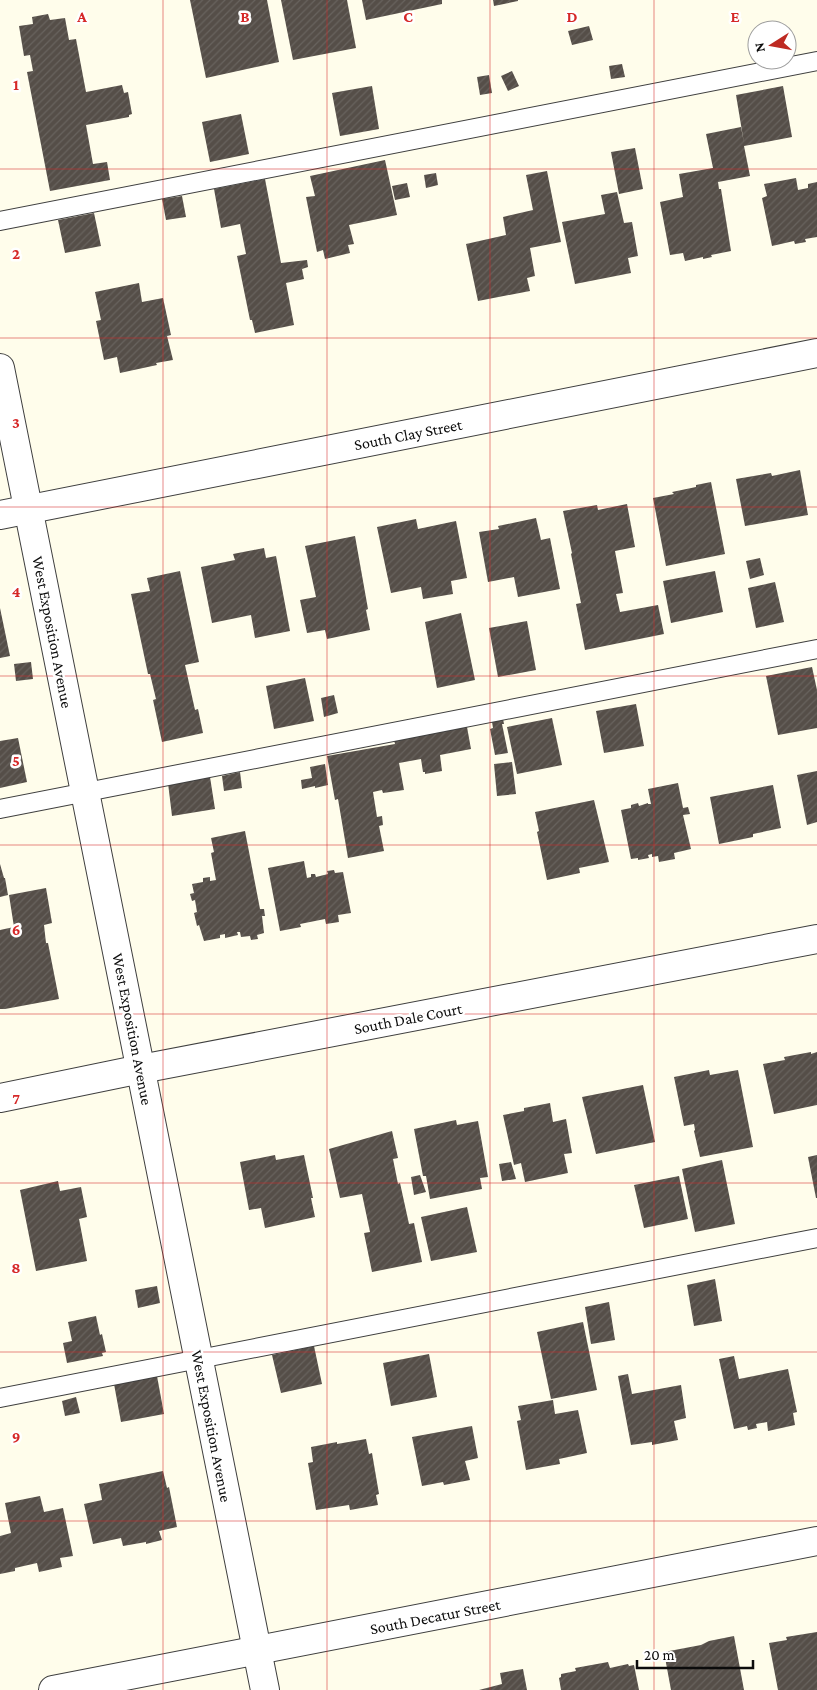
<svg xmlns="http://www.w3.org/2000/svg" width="817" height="1690" viewBox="0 0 817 1690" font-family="'Crimson Pro',serif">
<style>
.building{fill:url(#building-hatch)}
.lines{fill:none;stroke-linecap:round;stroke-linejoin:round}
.service-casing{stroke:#3f3f3f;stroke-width:20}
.minor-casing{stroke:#3f3f3f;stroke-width:30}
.tertiary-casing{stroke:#3f3f3f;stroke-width:30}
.service{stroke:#fff;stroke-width:18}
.minor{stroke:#fff;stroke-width:28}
.tertiary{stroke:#fff;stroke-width:28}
.grid{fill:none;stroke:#d62828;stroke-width:1;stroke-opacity:0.55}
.labels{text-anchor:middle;stroke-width:5;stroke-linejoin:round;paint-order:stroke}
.street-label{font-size:16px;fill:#0c0c0c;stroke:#fff}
.grid-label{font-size:16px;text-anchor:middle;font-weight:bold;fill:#d62828;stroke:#fff;stroke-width:5;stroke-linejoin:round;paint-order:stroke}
</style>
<defs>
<pattern id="building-hatch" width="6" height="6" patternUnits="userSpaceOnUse" patternTransform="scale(1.25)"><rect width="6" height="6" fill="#554e48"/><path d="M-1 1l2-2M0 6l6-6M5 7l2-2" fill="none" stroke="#68635e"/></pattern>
</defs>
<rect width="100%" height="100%" fill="#fffdeb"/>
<path class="building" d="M190,0H267L279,62L206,78Z
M281,0H347L356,48L293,60Z
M362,0H442V4L366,20Z
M493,0H518V1L494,6Z
M48,14L50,20L65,18L69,40L76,39L86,92L122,85L124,93L128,92L132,114L129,115V117L86,125L93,164L107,162L110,180L50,191L27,72L33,71L30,55L24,56L19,26L33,24L32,17Z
M589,26L593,40L572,45L568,31Z
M622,64L625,77L611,79L609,66Z
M512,71L519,86L508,91L501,76Z
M489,75L492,93L480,95L477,77Z
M372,86L379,129L340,136L332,93Z
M783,86L792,137L744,146L750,176L718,182L719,189H721L731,251L711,255L712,257L703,259V257L685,261L683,253L670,255L660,202L683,197L679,174L713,168L706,134L741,127L744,143L736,95Z
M241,114L249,154L210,162L202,122Z
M635,148L643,189L619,194L611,152Z
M385,160L397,215L349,225L354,244L348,245L350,253L325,259L323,250L317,252L306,197L315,196L310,176Z
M547,171L561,242L530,248L535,276L527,278L530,291L478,301L466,244L506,235L503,217L533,210L526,175Z
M436,173L438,185L426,188L424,175Z
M796,178L798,190L808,188V184L817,182V237L805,239L806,242L795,244L794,241L772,246L762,198L767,196L764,184Z
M265,179L281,263L307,260L308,267L302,269L304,279L286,283L294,325L255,333L252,320H250L237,256L246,254L240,224L221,228L214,189Z
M407,183L410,197L395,200L392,186Z
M617,192L624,223L632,222L638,256L628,258L631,273L575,284L562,222L605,214L601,195Z
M182,196L186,217L166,220L162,199Z
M94,213L101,246L65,253L58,220Z
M139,283L142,302L163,298L171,335L167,336L173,360L156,363L157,365L120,373L117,357L104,360L96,321L101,320L95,292Z
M800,470L808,515L745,526L736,479L771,473L772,476Z
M711,482L725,554L666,566L653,498L674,494L672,492L696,487V485Z
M627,504L635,547L615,551L623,593L616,594L620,612L658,605L664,634L585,650L576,604L581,603L571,554L572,553L563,511L597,505L598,510Z
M536,518L541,540L550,538L560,589L518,597L514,577L488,582L479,532L499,529L498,526Z
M416,519L418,529L456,521L467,578L451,581L453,594L423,599L421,587L391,593L377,527Z
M355,536L368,609L366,610L370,630L327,639L325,630L307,633L300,600L316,597L305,546Z
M264,548L266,558L276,556L290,631L255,638L251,615L212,623L201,567L235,560L233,554Z
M760,558L764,575L750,579L746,561Z
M180,571L199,662L185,665L195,710L198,709L203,733L162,742L153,700L156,699L150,674H148L131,594L150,591L147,578Z
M715,571L723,612L671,623L663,581Z
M775,582L784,622L756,628L748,588Z
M0,608L10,656L0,658Z
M461,613L475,680L437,688L425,622Z
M527,621L536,670L498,677L489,628Z
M31,662L33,679L16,681L14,664Z
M812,667L817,690V728L778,735L766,676Z
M305,678L314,721L274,729L266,686Z
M334,695L338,713L324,717L321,698Z
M636,704L644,746L604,753L596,711Z
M552,718L562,765L517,774L507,727Z
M503,719L504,724H502L508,753L495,755L490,729L493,728L492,722Z
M467,727L471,749L440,755L442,771L425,774V772H423L421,759L399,763L404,790L383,793L382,790L373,792L377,817L382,816L383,825L379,826L384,851L348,858L338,799L335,800L327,756L395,744L394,740Z
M18,738L27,782L0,788V741Z
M512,762L516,794L497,796L494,764Z
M325,764L328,785L315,788V786L302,789L301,780L312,778L310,767Z
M817,771V822L807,825L797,775Z
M240,772L242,788L224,791L222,776Z
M210,777L215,809L172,816L168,783Z
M678,783L683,808L688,807L690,814L683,815L691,849L674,853L675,859L659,862L658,856L652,857V854L648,855L649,858L638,860V858L631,859L621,810L631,808V805L638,803L639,806L648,803V804H651L648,789Z
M773,785L781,828L753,834V837L719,844L710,797Z
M594,800L609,862L579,868L580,873L547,880L537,832L539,831L535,812Z
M245,831L260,909H264L265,916H262L264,933L257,935L258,939L251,940L250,936L241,937L240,932H237L238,935L225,938V934L220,935V938L204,941L199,925L197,926L194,913L197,912L195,900L192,901L190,894L194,893L192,884L203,882V878L210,877V881L216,880L211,853L214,852L211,838Z
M304,861L307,878L311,877V874H315L316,877L328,874L327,871L334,870L335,873L343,872L351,913L338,915L339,922L326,924L325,919L300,924L301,927L280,931L268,868Z
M0,864L4,878H5L8,895L0,897Z
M46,888L52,923L44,925L46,943H48L59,999L5,1009H0V930L14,927L9,895Z
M811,1052V1054L817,1052V1105L774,1114L763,1064L785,1060L784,1057Z
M709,1070L710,1075L738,1070L753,1147L700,1157L694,1131L695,1130L694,1124L684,1126L674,1077Z
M643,1085L655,1142L596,1154L582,1097Z
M550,1103L553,1122L566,1119L572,1153L564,1154L568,1173L525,1182L521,1163L514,1165L503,1115L524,1111V1108Z
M456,1120L457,1125L478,1121L488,1177L480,1178L482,1189L430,1199L426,1176H423L414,1129Z
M392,1131L398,1158L393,1159L398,1184L400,1183L409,1224L414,1223L422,1262L372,1272L364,1233L370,1232L362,1194L340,1198L329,1149Z
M275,1155L276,1160L304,1155L313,1198H311L315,1217L265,1228L261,1208L249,1210L240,1162Z
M817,1155V1198H816L808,1157Z
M722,1160L735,1224L695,1232L682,1169Z
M511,1162L516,1179L502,1181L499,1164Z
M420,1175L426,1192L414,1195L411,1177Z
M679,1176L688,1219L644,1228L634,1185Z
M58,1181L60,1191L81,1187L87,1217L79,1219L87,1261L36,1271L20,1190Z
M467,1207L477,1252L431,1261L421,1217Z
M715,1279L722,1321L694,1326L687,1285Z
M157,1286L160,1303L138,1308L135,1290Z
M609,1302L615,1340L591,1344L585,1307Z
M96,1316L100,1335L102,1334L106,1352L102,1353L103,1356L67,1363L63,1343L72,1341L68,1322Z
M583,1322L597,1390L551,1399L537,1332Z
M314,1346L322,1384L281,1393L272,1355Z
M429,1354L437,1397L391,1406L383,1363Z
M734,1356L739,1379L788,1369L797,1412L793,1413L795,1425L768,1431L767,1422L756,1424L757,1428L748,1430L747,1426L734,1429L719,1359Z
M628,1374L632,1394L681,1385L686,1418L674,1421L678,1440L652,1445V1442L631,1445L618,1376Z
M157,1376L164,1414L121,1422L114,1384Z
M76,1397L80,1413L65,1416L62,1401Z
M553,1400L555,1414L578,1410L587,1453L559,1459L560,1464L526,1470L517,1421L521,1420L518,1406Z
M472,1426L478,1458L465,1461L470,1480L444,1485L443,1482L422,1486L412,1437Z
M366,1439L369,1454L372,1453L379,1494L376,1495L378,1505L350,1510L349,1505L316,1510L308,1463L313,1462L311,1447L337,1442V1444Z
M163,1471L167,1488L169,1487L177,1527L159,1531L162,1540L146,1544V1542L123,1546L121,1538L93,1544L84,1504L102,1500L99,1484Z
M40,1496L44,1512L63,1508L73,1556L60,1558L62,1567L39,1572L37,1563L15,1568V1571L0,1574V1536L11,1533L5,1503Z
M817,1632V1690H778L769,1643L787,1640L786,1637Z
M734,1636L744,1690H671L664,1652L701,1645L709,1641Z
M608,1662L610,1668L628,1664L629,1666L634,1665L639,1690H561L559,1678L561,1677V1674L576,1671L575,1668Z
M523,1669L527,1690H479L502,1684L500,1673Z"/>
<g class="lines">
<defs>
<path id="service" d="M0,221L817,61
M0,809L817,649
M0,1398L817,1238"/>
<path id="minor" d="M0,515L817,353
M0,1098L141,1069L817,939
M53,1690L817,1541"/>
<path id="tertiary" d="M0,368L265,1690"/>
</defs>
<use href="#service" class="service-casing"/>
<use href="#minor" class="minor-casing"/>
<use href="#tertiary" class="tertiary-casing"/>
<use href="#service" class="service"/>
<use href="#minor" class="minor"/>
<use href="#tertiary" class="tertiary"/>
</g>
<path class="grid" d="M163,0V1690M327,0V1690M490,0V1690M654,0V1690M0,169H817M0,338H817M0,507H817M0,676H817M0,845H817M0,1014H817M0,1183H817M0,1352H817M0,1521H817"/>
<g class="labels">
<g class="street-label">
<text transform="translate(408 434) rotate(-11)" y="6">South Clay Street</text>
<text transform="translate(53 632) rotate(79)" y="6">West Exposition Avenue</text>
<text transform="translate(408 1018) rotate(-11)" y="6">South Dale Court</text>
<text transform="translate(133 1029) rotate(79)" y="6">West Exposition Avenue</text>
<text transform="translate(212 1426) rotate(79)" y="6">West Exposition Avenue</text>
<text transform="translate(435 1616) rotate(-11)" y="6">South Decatur Street</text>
</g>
</g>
<g class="grid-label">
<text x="82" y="22">A</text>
<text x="245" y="22">B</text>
<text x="408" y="22">C</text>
<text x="572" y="22">D</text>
<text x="735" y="22">E</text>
<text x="16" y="90">1</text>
<text x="16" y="259">2</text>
<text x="16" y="428">3</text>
<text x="16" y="597">4</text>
<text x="16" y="766">5</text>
<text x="16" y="935">6</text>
<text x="16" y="1104">7</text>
<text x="16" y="1273">8</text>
<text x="16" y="1442">9</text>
</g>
<g transform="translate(772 45) rotate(259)"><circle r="24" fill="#ffffff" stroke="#9e9e9e"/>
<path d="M0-4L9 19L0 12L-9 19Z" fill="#be2a22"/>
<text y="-8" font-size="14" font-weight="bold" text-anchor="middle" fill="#0c0c0c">N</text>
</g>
<path d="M637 1660v8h116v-8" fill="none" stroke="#0c0c0c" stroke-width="2.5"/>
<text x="644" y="1660" font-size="15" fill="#0c0c0c" stroke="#ffffff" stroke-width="4" paint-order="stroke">20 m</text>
</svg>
